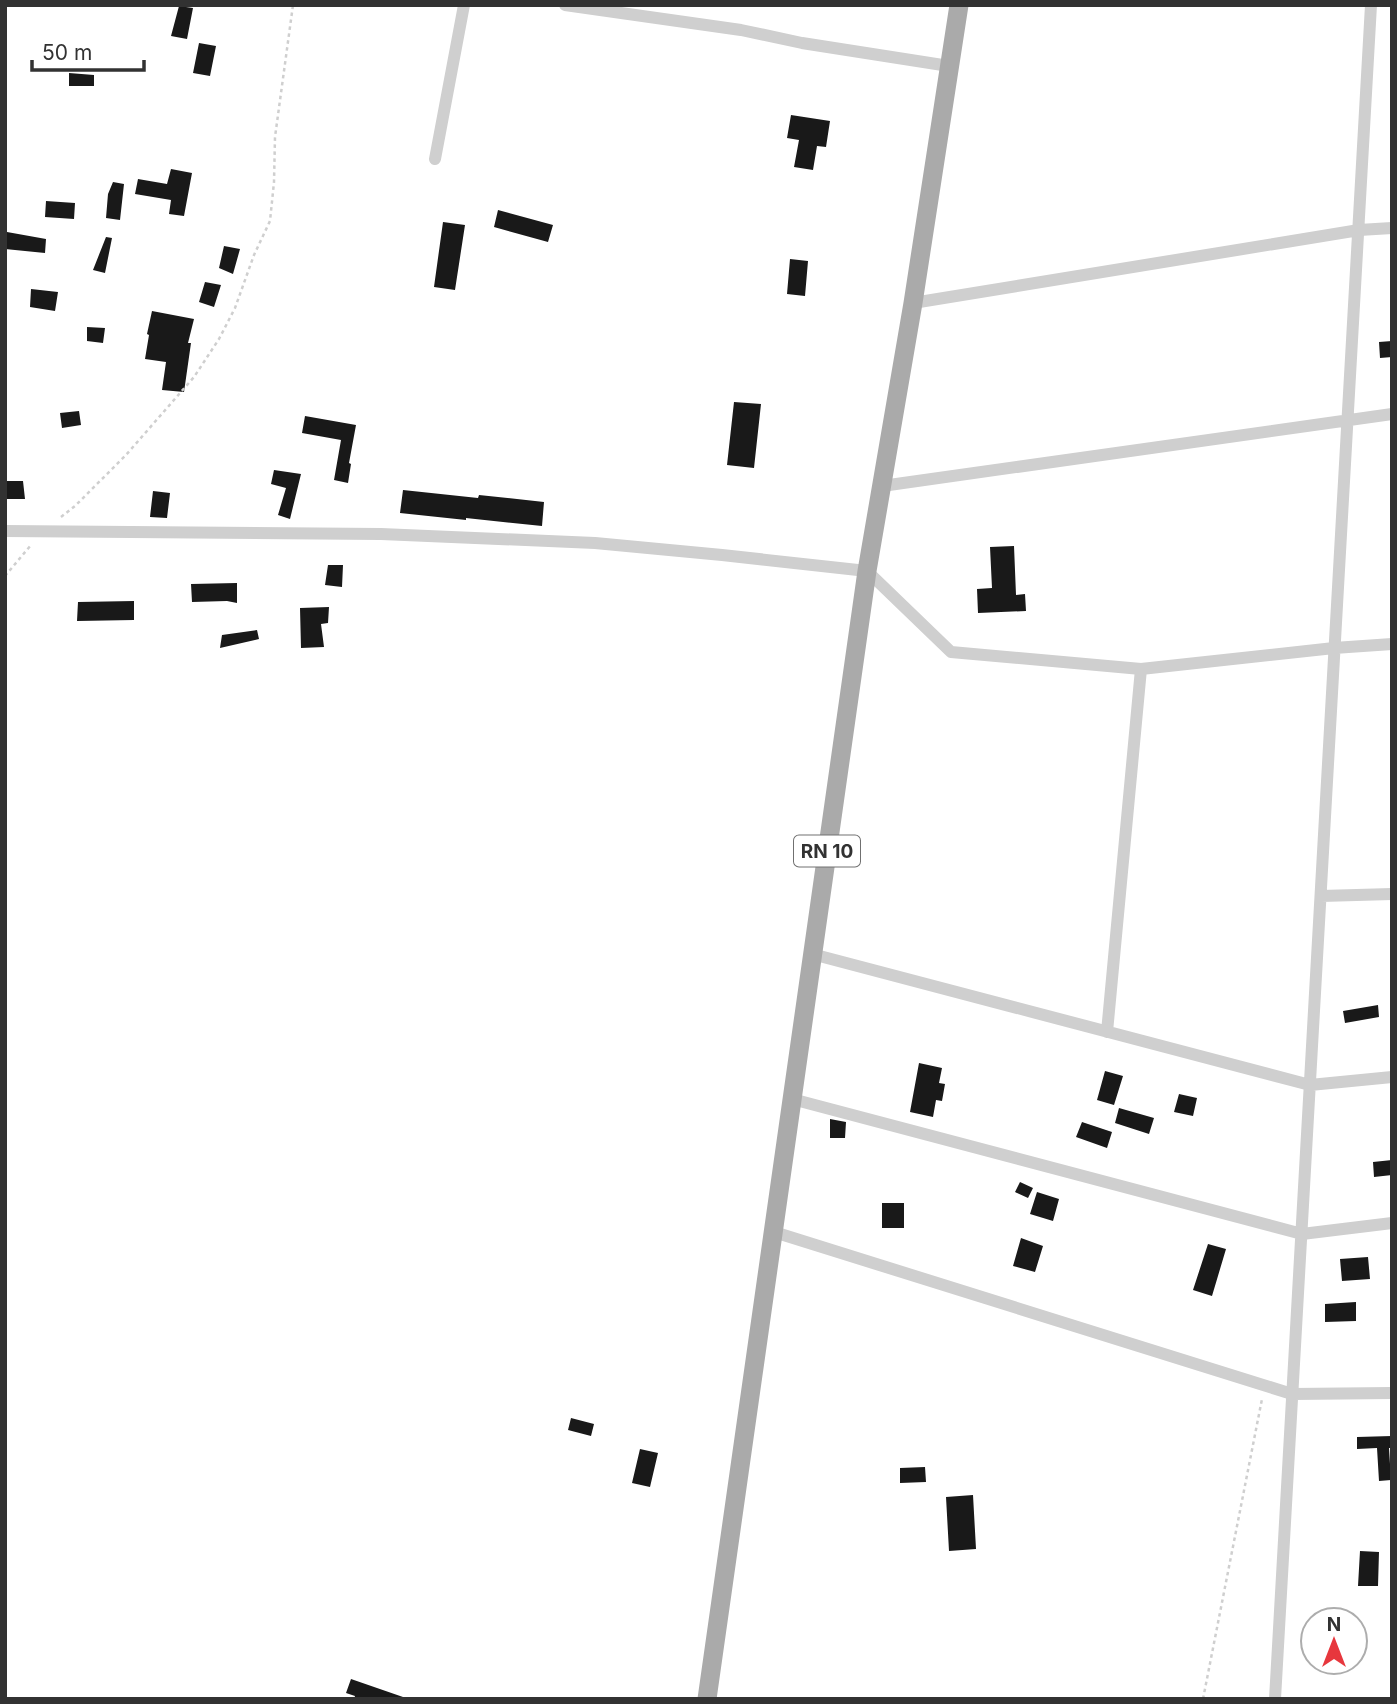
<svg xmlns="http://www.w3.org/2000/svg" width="1397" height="1704" viewBox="0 0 1397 1704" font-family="Inter,sans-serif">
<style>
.building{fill:#191919}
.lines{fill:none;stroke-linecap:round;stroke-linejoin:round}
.path{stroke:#cfcfcf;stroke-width:2.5;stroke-dasharray:3.5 3.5;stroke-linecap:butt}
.street{stroke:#cfcfcf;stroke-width:12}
.primary{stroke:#aaa;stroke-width:19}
.labels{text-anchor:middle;stroke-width:7;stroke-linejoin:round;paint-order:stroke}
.shield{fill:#fff;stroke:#707070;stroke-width:2}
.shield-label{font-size:19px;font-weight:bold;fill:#323232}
</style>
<rect width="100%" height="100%" fill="#fff"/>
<path class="building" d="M179,6L193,8L187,39L171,36Z
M199,43L216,46L210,76L193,73Z
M69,73L94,75V86H69Z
M791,115L830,121L826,147L817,146L813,170L794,167L799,140L787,138Z
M171,169L192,173L184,216L169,214L171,200L135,194L138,179L167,184Z
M113,182L124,184L120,220L106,218L108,194Z
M46,201L75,203L74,219L45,217Z
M498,210L553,225L548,242L494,227Z
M443,222L465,225L455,290L434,287Z
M7,232L46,239L45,253L5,249Z
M106,237L112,238L105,273L93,270Z
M224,246L240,249L233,274L219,268Z
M790,259L808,261L805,296L787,294Z
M205,282L221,285L214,307L199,302Z
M31,289L58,292L55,311L30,307Z
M152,311L194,319L188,343H191L184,392L162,390L166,362L145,359L149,335L147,334Z
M87,327L105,328L103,343L87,341Z
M1392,341V357L1380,358L1379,342Z
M734,402L761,404L754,468L727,465Z
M79,411L81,425L62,428L60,413Z
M305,416L356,425L349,463L351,464L348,483L334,480L341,440L302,433Z
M274,470L301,474L290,519L278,515L286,488L271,484Z
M5,481H23L25,499H5Z
M403,490L478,498L479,495L544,502L542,526L466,518V520L400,513Z
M153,491L170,493L167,518L150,517Z
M1014,546L1016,595L1025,594L1026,611L978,613L977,589L992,588L990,547Z
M328,565H343L342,587L325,585Z
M237,583V603L227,601L192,602L191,584Z
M134,601V620L77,621L78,602Z
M329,607L328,623L321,624L324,647L301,648L300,608Z
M257,630L259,639L220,648L222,635Z
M1378,1005L1379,1017L1345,1023L1343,1011Z
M919,1063L942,1068L939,1083L945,1084L942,1101L936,1100L933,1117L910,1112Z
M1105,1071L1123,1076L1114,1105L1097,1100Z
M1179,1094L1197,1098L1193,1116L1174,1112Z
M1119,1108L1154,1118L1149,1134L1115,1123Z
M830,1119L846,1122L845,1138H830Z
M1082,1122L1112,1132L1107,1148L1076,1137Z
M1392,1160V1175L1374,1177L1373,1162Z
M1020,1182L1033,1188L1028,1198L1015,1192Z
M1037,1192L1059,1199L1053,1221L1030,1214Z
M882,1203H904V1228H882Z
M1021,1238L1043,1246L1035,1272L1013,1266Z
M1208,1244L1226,1249L1212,1296L1193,1290Z
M1368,1257L1370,1279L1342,1281L1340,1259Z
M1356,1302V1321L1325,1322V1304Z
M571,1418L594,1424L591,1436L568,1430Z
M1392,1436V1448H1389L1391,1480L1379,1481L1377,1448L1357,1449V1437Z
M640,1449L658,1453L650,1487L632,1483Z
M925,1467L926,1482L900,1483V1468Z
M973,1495L976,1549L949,1551L946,1497Z
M1360,1551L1379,1552L1378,1586H1358Z
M351,1679L403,1697V1699H354L355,1696L346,1693Z"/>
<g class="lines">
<path class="path" d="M61,517L75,506L126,455L194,377L219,339L235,308L254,255L270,221L274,182L275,137L293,5
M5,576L31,545
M1203,1699L1262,1399"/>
<path class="street" d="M565,5L741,30L802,43L949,66
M435,159L464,5
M913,303L1359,230L1392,228
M882,486L1392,414
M5,531L381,534L595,543L722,555L867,571L951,652L1141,669L1334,648L1392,644
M1321,896L1392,894
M812,954L1310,1085L1392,1077
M1107,1032L1141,669
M792,1099L1302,1234L1392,1223
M774,1232L1292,1394L1392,1393
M1275,1699L1371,5"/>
<path class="primary" d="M707,1699L867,571L913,303L959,5"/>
</g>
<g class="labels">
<rect class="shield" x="794" y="835.5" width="66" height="31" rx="5"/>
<g class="shield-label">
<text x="827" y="858">RN 10</text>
</g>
</g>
<rect width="1397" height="1704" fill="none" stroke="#323232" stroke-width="14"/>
<g transform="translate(1334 1641)"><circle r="33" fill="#ffffff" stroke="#adadad" stroke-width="2"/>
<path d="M0-5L12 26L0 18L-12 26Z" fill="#e7373d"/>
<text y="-10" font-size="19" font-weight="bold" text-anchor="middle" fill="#323232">N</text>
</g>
<path d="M32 60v10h112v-10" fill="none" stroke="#323232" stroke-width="3.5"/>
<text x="42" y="60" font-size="21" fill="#323232" stroke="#ffffff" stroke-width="5" paint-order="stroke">50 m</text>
</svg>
